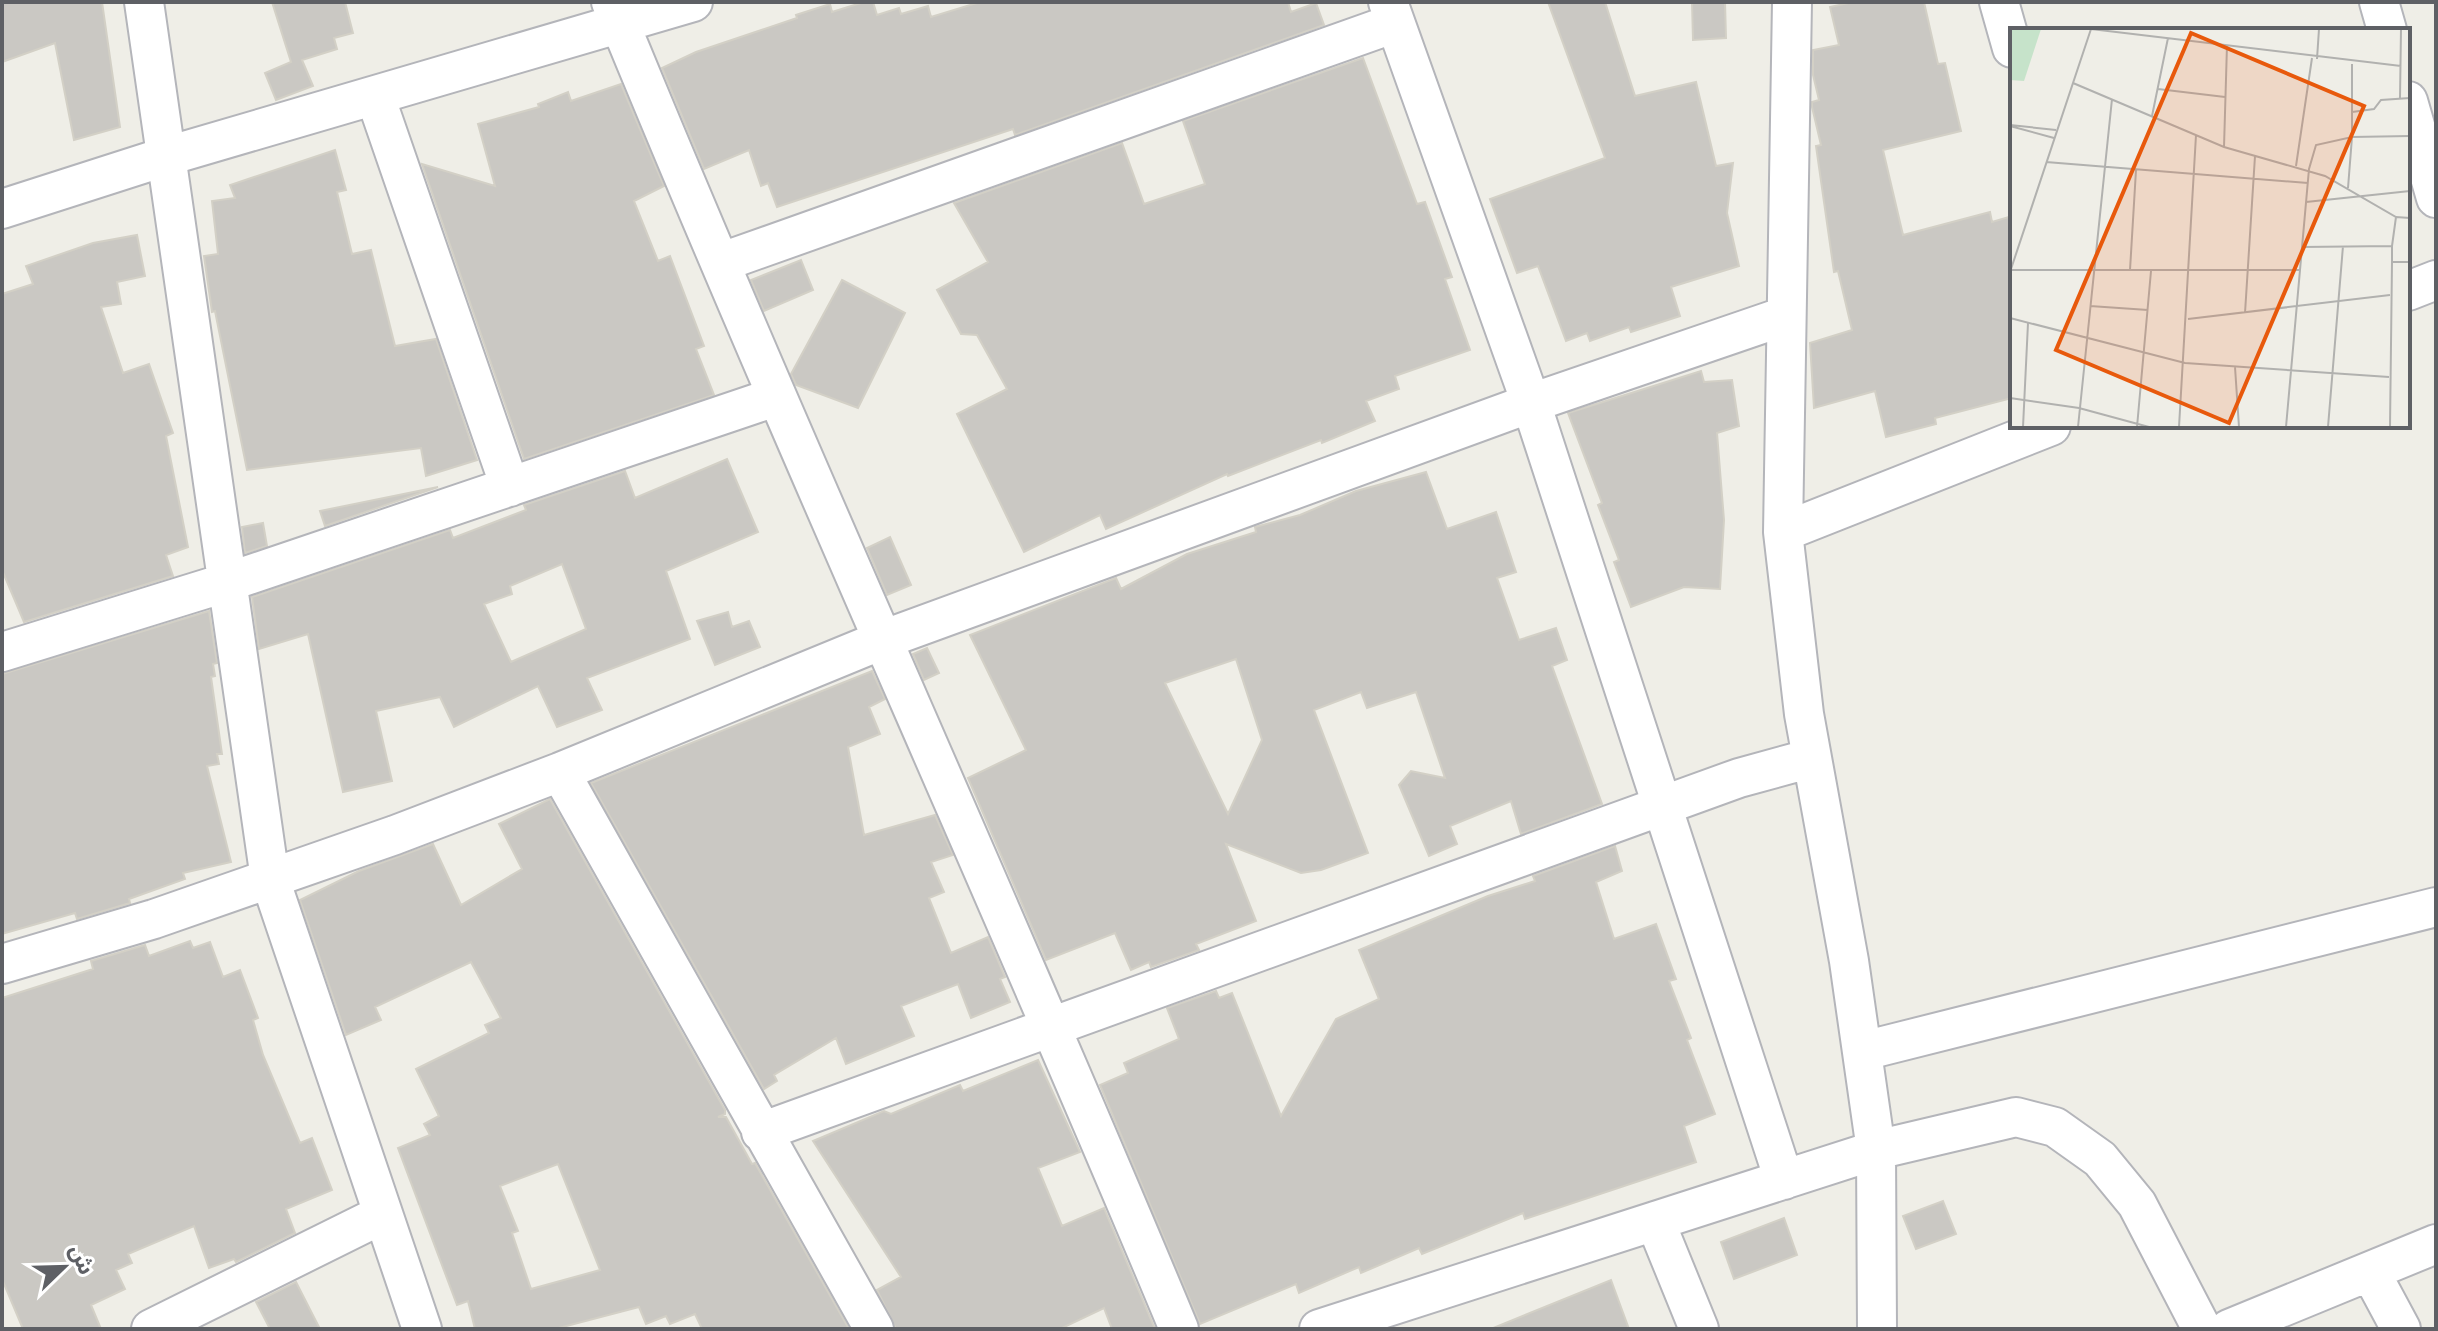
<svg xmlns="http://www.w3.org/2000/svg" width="2438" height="1331" viewBox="0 0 2438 1331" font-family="Signika,'Noto Sans Arabic',sans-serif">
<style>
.building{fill:#cac8c3;stroke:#d3d0c6;stroke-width:2;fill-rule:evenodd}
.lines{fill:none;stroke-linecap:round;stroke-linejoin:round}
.street-casing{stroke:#b4b5ba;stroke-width:42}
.street{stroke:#fff;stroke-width:38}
.inset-road{fill:none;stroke:#b1b1af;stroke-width:2}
.view{fill:#e8590c;fill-opacity:0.15;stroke:#e8590c;stroke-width:4}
.inset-edge{fill:none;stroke:#5e6065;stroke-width:4}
</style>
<rect width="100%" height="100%" fill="#efeee7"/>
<path class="building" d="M2,2H102L120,127L74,140L55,43L2,62Z
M272,2H345L353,33L334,38L337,49L302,60L313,86L276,100L265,73L291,62Z
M864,2H873L877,15L899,8L901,14L928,6L931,17L980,2H1288L1291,12L1316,3L1324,25L1015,135L1013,129L777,207L768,183L761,186L749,150L704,169L662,68L696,52L797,18L796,15L830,4L832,12Z
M1548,2H1605L1635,96L1696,82L1716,166L1733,163L1727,213L1739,266L1671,287L1680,316L1631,332L1629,327L1590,341L1587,333L1566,341L1538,266L1517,273L1490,199L1605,158Z
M1692,2H1725L1726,38L1693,40Z
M1853,2H1924L1938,64L1945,63L1961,131L1883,150L1903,235L1990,212L1992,222L2012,216V398L1935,418L1936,424L1886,437L1875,391L1814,408L1810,343L1852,330L1838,271L1834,272L1816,146L1821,145L1812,107V102L1819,100L1813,75V50L1839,45L1830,7Z
M1363,58L1417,204L1425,202L1452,277L1445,279L1470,350L1395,376L1399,389L1366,401L1375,421L1322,443L1321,440L1228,476L1227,474L1106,529L1100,515L1024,552L957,414L1007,389L977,335L961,334L937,290L988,262L954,203L1122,143L1144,204L1205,184L1183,121Z
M621,84L664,186L634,201L658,261L670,256L704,346L696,349L714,395L524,459L422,164L495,186L478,124L539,107L538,104L568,92L571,101Z
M335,150L346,190L337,192L352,254L371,250L395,346L436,339L477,460L426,476L421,448L247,470L215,311L212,312L204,256L218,254L212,201L235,198L230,185Z
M137,235L145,276L117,282L121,304L101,307L123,373L149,364L173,433L166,436L188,547L166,555L173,576L24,622L2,570V294L33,284L26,266L93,243Z
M801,260L813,290L764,311L751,280Z
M842,280L905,313L858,408L796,385L791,374Z
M1701,371L1704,382L1732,380L1739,426L1717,433L1724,520L1720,589L1684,587L1631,607L1614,562L1619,560L1598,505L1602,503L1568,413Z
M727,459L758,532L666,571L690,639L587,678L602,710L557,727L538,686L454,727L440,697L376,711L392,781L343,792L308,634L259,649L252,597L450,530L453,538L526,510L524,505L625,471L635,498ZM562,564L586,629L511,662L484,604L512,594L510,586Z
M1426,472L1447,529L1496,512L1516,572L1497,578L1519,640L1556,628L1567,660L1552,666L1602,804L1521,834L1511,801L1450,826L1457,844L1429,856L1399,785L1411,771L1445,778L1416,692L1367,708L1361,692L1314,710L1368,853L1321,870L1301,873L1226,844L1256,921L1196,944L1199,950L1151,967L1149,962L1131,970L1115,933L1046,960L968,778L1026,750L970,635L1116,578L1121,589L1187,554L1256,532L1255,527L1300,515L1356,491ZM1236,659L1262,740L1228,814L1165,683Z
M438,487L325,526L320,511Z
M263,523L267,546L245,553L242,527Z
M890,537L911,585L887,595L867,548Z
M209,611L217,663L213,664L215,676L211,677L222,754H217L219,764L207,766L231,862L183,873L185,879L129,899L130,903L77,919L75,913L2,934V674Z
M728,612L732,627L749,621L760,647L715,665L697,621Z
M927,648L939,673L924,680L913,654Z
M872,671L885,699L869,707L880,734L848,747L864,835L935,815L953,855L931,862L944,892L929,898L951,953L988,937L1005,977L1000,979L1010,1002L971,1018L958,984L901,1006L914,1036L846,1064L836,1038L774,1075L777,1081L764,1089L591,783Z
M550,799L725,1110V1114L718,1117H726L752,1164L755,1163L849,1329H702L695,1314L670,1324L666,1316L646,1324L639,1307L555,1329H475L468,1301L457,1305L398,1148L430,1135L424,1124L439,1116L416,1069L489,1033L485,1025L501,1018L471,962L375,1007L381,1020L346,1035L300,900L359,871L433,844L461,905L522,869L499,824ZM558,1164L600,1270L531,1289L512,1233L518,1231L500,1186Z
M1615,846L1622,871L1596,882L1614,939L1656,924L1676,979L1669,981L1691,1038L1687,1040L1715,1114L1684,1126L1696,1162L1525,1219L1523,1213L1422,1254L1419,1248L1361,1273L1359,1267L1299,1293L1296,1284L1200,1324L1100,1085L1128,1073L1124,1063L1179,1039L1167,1008L1216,991L1219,998L1232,993L1281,1116L1336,1019L1379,999L1359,950L1488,896L1535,881L1533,876Z
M190,941L193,948L210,942L223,977L240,970L258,1018L253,1020L263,1055L300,1143L312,1138L332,1190L286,1209L295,1233L236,1262L234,1259L209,1268L194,1226L128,1254L132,1263L116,1270L125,1289L91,1305L101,1329H23L2,1279V998L93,969L91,961L145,945L149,956Z
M1038,1060L1080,1152L1038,1168L1062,1226L1104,1208L1155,1329H1112L1104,1308L1060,1329H896L877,1290L901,1277L813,1141L884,1111L891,1114L960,1085L963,1091Z
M1943,1201L1956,1234L1916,1249L1903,1216Z
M1784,1218L1797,1255L1734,1279L1721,1242Z
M1611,1280L1629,1329H1494L1493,1328Z
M296,1282L320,1329H270L256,1302Z"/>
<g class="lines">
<defs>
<path id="street" d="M144,2L270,879L422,1329
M611,2C793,447 994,884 1179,1329
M1388,2L1531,403L1784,1180
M1792,2L1783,532L1804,714L1849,961L1876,1150L1877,1329
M1999,2L2012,48
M2379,2L2387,30
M375,96L510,487
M2408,101L2436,198
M2,209L164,157L693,2
M722,262L1395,23
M2408,291L2436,280
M1783,532L2051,426
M2,652L228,582L775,397
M560,772L874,1329
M2,964L154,919L395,835L560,772L882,640L1531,403L1785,316
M1863,1051L2436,907
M761,1132L1739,778L1812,758
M1655,1221L1699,1329
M2371,1273L2401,1329
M151,1329L383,1214
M1319,1329L1876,1150L2016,1117L2055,1127L2100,1159L2137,1204L2202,1329
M2229,1329L2436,1244"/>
</defs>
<use href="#street" class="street-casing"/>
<use href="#street" class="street"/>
</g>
<g transform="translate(2010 28)">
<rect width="400" height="400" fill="#efeee7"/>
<path d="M0,1H31L14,53L0,52Z" fill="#c6e3ca"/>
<path class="inset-road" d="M81,1L391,38M307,31L309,1M342,36V109L400,108M63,55L214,119L315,148L386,189L400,190M148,61L215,69M390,70L391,1M342,84L364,81L371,72L400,70M142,88L158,10M0,97L46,102M0,98L44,110M214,119L217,17M36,134L298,155M286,138L302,30M296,174L400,163M382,218L386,189M292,219L382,218V234M1,242H290M120,242L126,142M0,244L81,1M80,278L138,282M235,285L245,128M0,290L175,335L379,349M178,291L380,267M225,339L229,399M0,370L69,380L139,399M13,399L18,295M68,399L102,71M127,399L141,243M169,399L186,107M276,399L299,141L306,117L342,109L338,160M318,399L333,218M380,399L382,234H400"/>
<path class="view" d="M181,5L354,78L219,395L46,322Z"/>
<rect width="400" height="400" class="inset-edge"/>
</g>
<rect width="2438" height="1331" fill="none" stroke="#5e6065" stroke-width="8"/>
<g transform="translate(64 1267) rotate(67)" stroke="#ffffff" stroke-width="6" paint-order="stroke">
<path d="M0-6L14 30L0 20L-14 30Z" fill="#5e6065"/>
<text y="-12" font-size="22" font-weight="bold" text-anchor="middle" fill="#5e6065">ش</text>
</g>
</svg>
